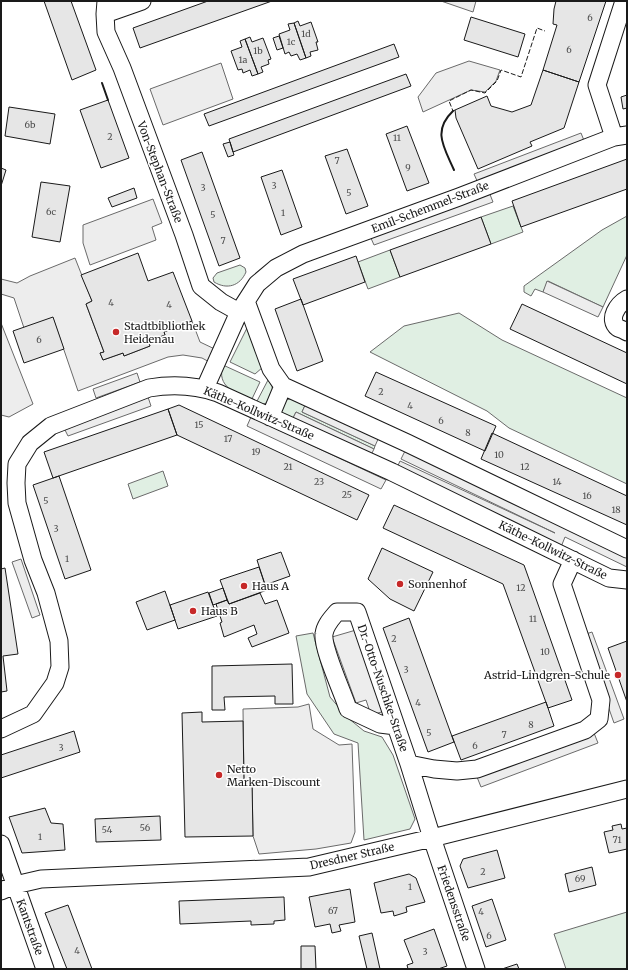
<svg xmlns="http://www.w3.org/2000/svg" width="628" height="970" viewBox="0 0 628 970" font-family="Merriweather,serif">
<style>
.green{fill:#e0efe3;stroke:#6a6a6a}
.parking{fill:#ededed;stroke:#6a6a6a}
.building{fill:#e6e6e6;stroke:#1a1a1a}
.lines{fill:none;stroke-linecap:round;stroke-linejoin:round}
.minor-casing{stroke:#1a1a1a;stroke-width:19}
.minor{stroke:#fff;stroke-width:17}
.fence{stroke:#1a1a1a;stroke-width:1;stroke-dasharray:5 2;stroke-linecap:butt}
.wall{stroke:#1a1a1a;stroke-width:2}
.poi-dot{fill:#c62828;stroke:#fff;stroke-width:1.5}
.labels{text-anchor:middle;stroke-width:3;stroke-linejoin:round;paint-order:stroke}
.number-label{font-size:9px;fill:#4d4d4d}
.street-label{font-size:11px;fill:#1a1a1a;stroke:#fff}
.poi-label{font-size:11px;fill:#1a1a1a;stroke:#fff;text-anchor:start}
</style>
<rect width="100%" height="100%" fill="#fff"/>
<path class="green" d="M513,206L523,232L491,244L481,217Z
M627,216V255L603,307L548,281L543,292L535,289L531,296L524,292V286L602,230Z
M390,250L400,277L368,289L358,262Z
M240,265L245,268L246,272C240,286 227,290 214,282L213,278L217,273Z
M459,313L502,340L627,398V484L509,428L487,411L370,352L404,326Z
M248,326L263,367L255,374L230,362Z
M223,365L260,382L251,401C236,393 216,387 223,365Z
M268,380C276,391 272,392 267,403L263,404L256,403Z
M293,398L306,403L302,412L375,446L374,449L296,412L292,420L281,414L280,410L286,400Z
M163,471L168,486L133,499L128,484Z
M313,633L330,697L348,718L364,731L382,737L393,755L415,819L410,829L364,840L358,743L334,734L307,694L296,636Z
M627,912V969H566L554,934Z"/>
<path class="parking" d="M441,1H476L473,12Z
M469,61L500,70L496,81L485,92L471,90L423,112L418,97L436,73Z
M221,63L233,99L163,125L150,89Z
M581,133L585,143L478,183L474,174Z
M489,192L493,202L374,245L370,236Z
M153,199L162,223L152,227L156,240L90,265L83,243V225Z
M75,258L92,301L86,304L104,352L100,353L103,360L123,353L124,356L150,346L148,341L165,335L164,332L192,321L200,342L221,352L215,365L202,358L183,355L168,357L78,391L53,318L24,328L14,298L1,294V279L17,283L30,276Z
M547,281L603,307L598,317L543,292Z
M1,323L33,404L9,417L1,415Z
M137,373L140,382L96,398L93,389Z
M148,397L151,406L68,436L64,428Z
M306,403L379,437L375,446L302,412Z
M296,412L374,449L370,457L292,420Z
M251,417L386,480L381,489L247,426Z
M406,449L627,555V567L565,537L561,547L396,470L400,461L555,533L401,459Z
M21,559L40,615L32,618L12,562Z
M356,630L385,711L371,715L366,700L356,703L332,637Z
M592,632L624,719L614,723L583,635Z
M309,704L313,729L339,745L352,744L355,832L351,843L316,849L259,854L253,836L252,782H244L243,709L298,707Z
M594,733L598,743L481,787L477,777Z"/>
<path class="building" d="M44,1H71L96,70L72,80Z
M208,1H272L140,48L133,28Z
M556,1H606L579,82L543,70L557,25L553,24L554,9Z
M471,17L525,34L518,57L464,40Z
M298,21L300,26L311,22L318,42H316L318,50L310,52L311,56L306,58L294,23Z
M294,23L306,58L300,60L297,54L291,56L289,52L285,54L279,34L290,30L288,24Z
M279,36L283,48L277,50L273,38Z
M250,37L252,42L263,38L271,59L268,60L269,64L261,67L263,72L258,74L245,39Z
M245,39L258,74L252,76L250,70L243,73L242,69L238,70L231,51L242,47L240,41Z
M394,44L399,57L209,126L204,114Z
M543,70L579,82L564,128L530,142L532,146L478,169L456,118L455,110L487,96L491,106L512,112L531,105Z
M406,74L411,86L233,152L229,139Z
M627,95V108L623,109L621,97Z
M108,100L129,158L101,168L80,110Z
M9,107L55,114L50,144L5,136Z
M407,126L429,183L407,191L386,134Z
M230,142L234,155L228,157L223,144Z
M347,149L368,206L346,214L325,156Z
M202,152L240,258L219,266L181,160Z
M627,159V189L521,227L512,201Z
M1,168L6,170L1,186Z
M282,170L302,227L281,235L261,177Z
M41,182L70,186L60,242L32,237Z
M134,188L137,198L112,207L108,198Z
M481,217L491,244L400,277L390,250Z
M138,253L148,281L173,272L192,321L164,332L165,335L148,341L150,346L124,356L123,353L103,360L100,353L104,352L86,304L92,301L81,275Z
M356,256L365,282L303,305L293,279Z
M301,299L323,361L297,371L275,309Z
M522,304L627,353V384L510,329Z
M53,317L64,349L24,363L13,331Z
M376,372L496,426L485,451L365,396Z
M179,405L369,495L357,520L177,435L168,409Z
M168,409L177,435L53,478L44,452Z
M492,433L627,496V525L481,459Z
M59,476L91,570L65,579L33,485Z
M394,505L524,565L572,700L548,708L503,584L383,528Z
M382,548L433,572L414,611L390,599L368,579Z
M281,552L290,576L265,585L257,560Z
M259,567L267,590L229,604L220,580Z
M5,568L18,654L3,656L7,691L1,692V569Z
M223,588L227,600L213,605L209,593Z
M165,591L175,620L147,630L136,602Z
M208,592L217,616L178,629L170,605Z
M260,593L265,604L277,600L289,633L252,647L248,638L257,634L254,625L224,637L220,623L222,622L216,604L227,600L229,604Z
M409,618L454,742L428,752L383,628Z
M627,641V702L608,648Z
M292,664L293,704H275V696L224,697L225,710H212V666Z
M546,702L554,726L461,760L452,736Z
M202,712V722L243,721L244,782L252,781L253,836L185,837L182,713Z
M74,731L80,752L1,778V755Z
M45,808L51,823L63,824L65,850L22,853L9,817Z
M160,816L161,840L96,842L95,819Z
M621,824L622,829L627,828V849L609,853L604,832L613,830L612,826Z
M497,850L505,878L468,888L460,866L463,859Z
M592,867L596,885L569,892L565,874Z
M409,874L416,878L425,902L406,907L407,912L394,916L393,911L381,913L374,883Z
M350,889L355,922L339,925L341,931L332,933L330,924L315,927L309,897Z
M284,897L285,920L274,921V924L251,925V921L180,924L179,901Z
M492,899L506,940L486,947L472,906Z
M68,905L92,969H67L45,913Z
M434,929L447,966L438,969H408L407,965L413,963L404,940Z
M372,933L380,969H367L359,936Z
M301,946H315L316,969H301Z
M517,964L519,969H502Z"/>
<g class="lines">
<defs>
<path id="minor" d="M106,1L105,14L106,32L122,68L184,235L201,286L221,302L239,312
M105,14L142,1
M614,137L597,85L624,1
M627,299C618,304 607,319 618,328C621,329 624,330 627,332
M246,301L271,369L283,386L270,417
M283,386L407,443L627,549
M205,388L239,312L257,284L276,268L303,254L459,197L614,137L627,135
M396,726L380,724L348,709C343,693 322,648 324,634C325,625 332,618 337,612H357L409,764
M1,729L33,714L55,683L60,667L59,641L46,593L33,560L17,503L16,483L17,464L30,443L51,426L149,388C173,384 195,385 218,393L392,472L609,578L627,580
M1,844L45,969
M1,891L15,885L41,879L309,867L432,838L627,789
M476,969L432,838L409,764L434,769L457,771L477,769L585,730L599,719L601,700L562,584L573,560"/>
</defs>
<use href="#minor" class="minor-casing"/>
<use href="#minor" class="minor"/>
<path class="fence" d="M455,110L453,111L449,101L471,90L485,93L497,81L501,70L521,77L537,28L545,31"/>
<path class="wall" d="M102,83L108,100
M453,111C432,131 444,147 454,170"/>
</g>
<g class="poi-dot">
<circle cx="116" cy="332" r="4"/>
<circle cx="400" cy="584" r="4"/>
<circle cx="244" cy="586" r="4"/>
<circle cx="193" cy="611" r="4"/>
<circle cx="618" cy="675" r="4"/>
<circle cx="219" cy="775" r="4"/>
</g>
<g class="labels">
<g class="number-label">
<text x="590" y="21">6</text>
<text x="306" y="37">1d</text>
<text x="291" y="45">1c</text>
<text x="569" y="53">6</text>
<text x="258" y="54">1b</text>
<text x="243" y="63">1a</text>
<text x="30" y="128">6b</text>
<text x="110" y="140">2</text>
<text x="397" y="141">11</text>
<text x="337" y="164">7</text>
<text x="408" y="171">9</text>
<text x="274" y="189">3</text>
<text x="203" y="191">3</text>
<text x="349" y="196">5</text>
<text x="51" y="215">6c</text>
<text x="283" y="216">1</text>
<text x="213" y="218">5</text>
<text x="223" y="244">7</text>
<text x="111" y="306">4</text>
<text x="169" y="308">4</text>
<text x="39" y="343">6</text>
<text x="381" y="395">2</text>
<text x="410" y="409">4</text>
<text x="441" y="424">6</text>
<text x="199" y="428">15</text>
<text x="468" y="436">8</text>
<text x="228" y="442">17</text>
<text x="256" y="455">19</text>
<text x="499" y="458">10</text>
<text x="288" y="470">21</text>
<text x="525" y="470">12</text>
<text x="319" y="485">23</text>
<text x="557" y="485">14</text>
<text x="347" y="498">25</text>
<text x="587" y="499">16</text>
<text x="46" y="504">5</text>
<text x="616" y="513">18</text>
<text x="56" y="532">3</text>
<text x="67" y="562">1</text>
<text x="521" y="591">12</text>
<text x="533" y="622">11</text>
<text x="394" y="642">2</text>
<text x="545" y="655">10</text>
<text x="406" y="673">3</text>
<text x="418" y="706">4</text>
<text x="531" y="728">8</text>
<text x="429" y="736">5</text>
<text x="504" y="738">7</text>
<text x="475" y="749">6</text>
<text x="61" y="751">3</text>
<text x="145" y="831">56</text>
<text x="107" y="833">54</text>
<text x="40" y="840">1</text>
<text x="617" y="843">71</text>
<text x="483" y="875">2</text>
<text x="580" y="882">69</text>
<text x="410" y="890">1</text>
<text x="333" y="914">67</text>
<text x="481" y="915">4</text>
<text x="489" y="939">6</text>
<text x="77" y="954">4</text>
<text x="425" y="955">3</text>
</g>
<g class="street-label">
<text transform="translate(160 172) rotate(69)" y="4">Von-Stephan-Straße</text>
<text transform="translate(430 207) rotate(-21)" y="4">Emil-Schemmel-Straße</text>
<text transform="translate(259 413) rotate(23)" y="4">Käthe-Kollwitz-Straße</text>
<text transform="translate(553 550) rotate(26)" y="4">Käthe-Kollwitz-Straße</text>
<text transform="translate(383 688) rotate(71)" y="4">Dr.-Otto-Nuschke-Straße</text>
<text transform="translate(352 856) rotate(-13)" y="4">Dresdner Straße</text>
<text transform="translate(454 903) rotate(71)" y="4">Friedensstraße</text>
<text transform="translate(30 927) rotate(70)" y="4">Kantstraße</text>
</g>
<g class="poi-label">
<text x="124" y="330">Stadtbibliothek<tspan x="124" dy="13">Heidenau</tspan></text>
<text x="408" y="588">Sonnenhof</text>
<text x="252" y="590">Haus A</text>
<text x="201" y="615">Haus B</text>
<text x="610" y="679" text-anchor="end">Astrid-Lindgren-Schule</text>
<text x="227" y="773">Netto<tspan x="227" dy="13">Marken-Discount</tspan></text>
</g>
</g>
<rect width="628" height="970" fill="none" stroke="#1a1a1a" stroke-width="4"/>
</svg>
